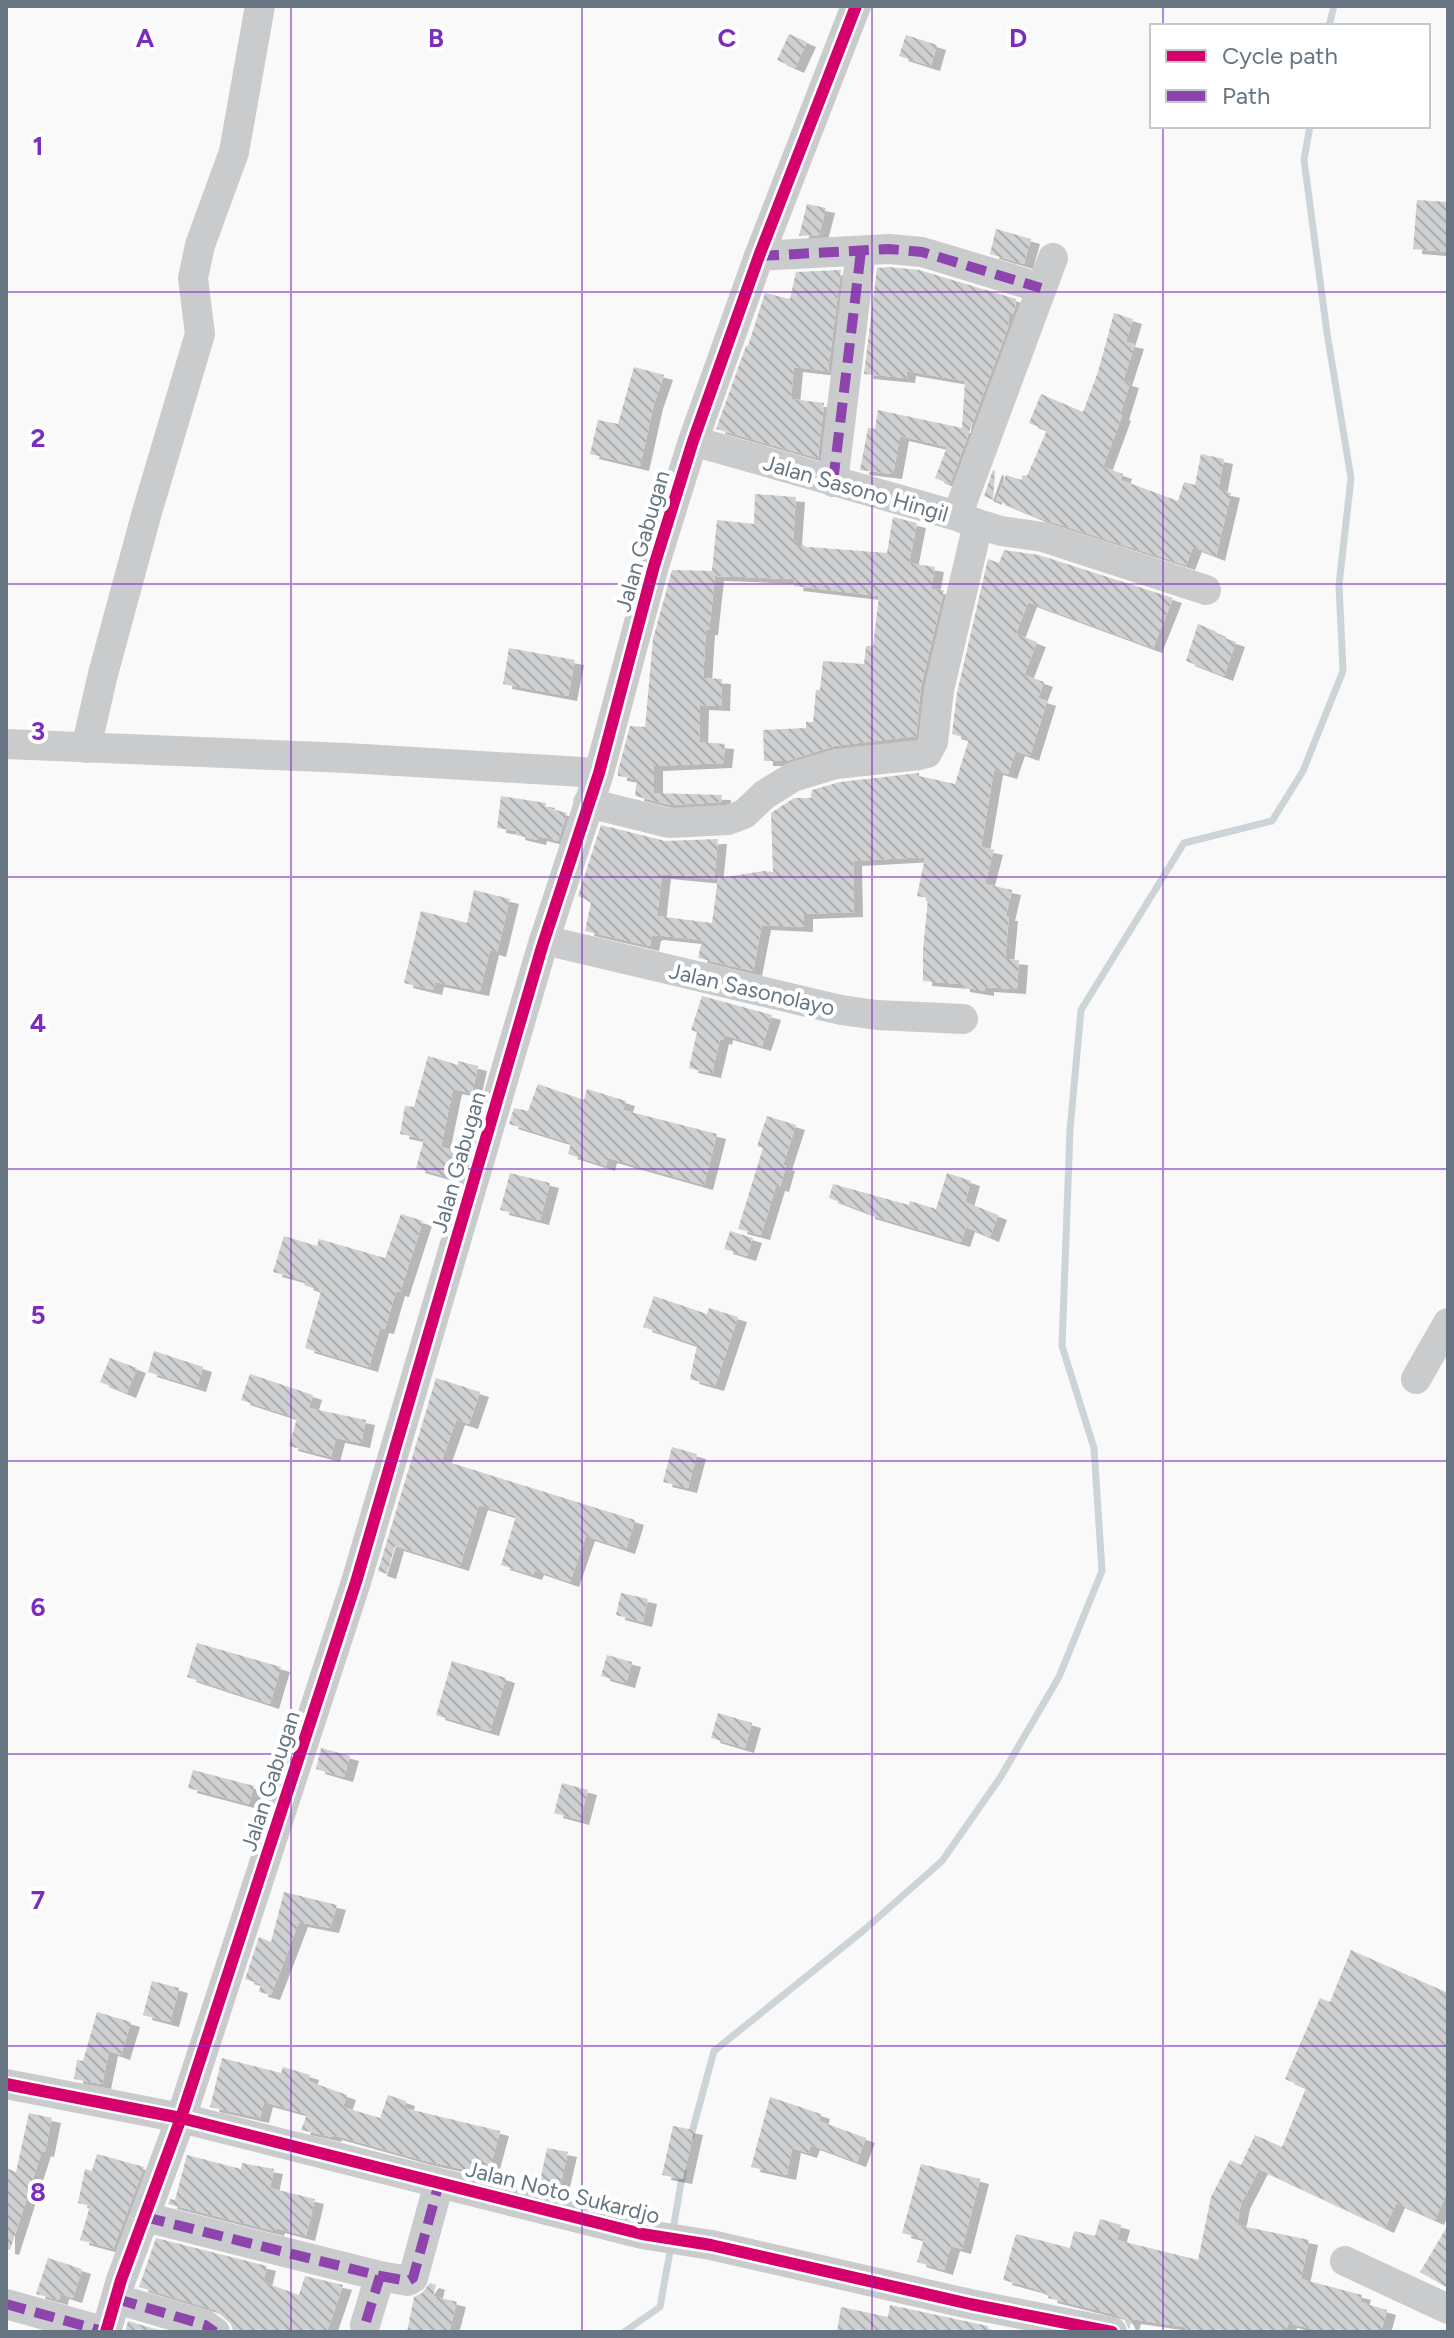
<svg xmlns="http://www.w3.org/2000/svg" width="1454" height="2338" viewBox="0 0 1454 2338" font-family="Figtree,sans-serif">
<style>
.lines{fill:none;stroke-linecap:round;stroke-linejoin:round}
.stream{stroke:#cdd4d7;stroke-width:7}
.building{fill:url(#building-back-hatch);filter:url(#shadow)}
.street{stroke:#cacbcc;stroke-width:30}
.quiet{stroke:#8e44ad;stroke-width:10;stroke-dasharray:20 10;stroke-linecap:butt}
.cycleway-casing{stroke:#fff;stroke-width:17}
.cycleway{stroke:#d6006c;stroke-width:12}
.grid{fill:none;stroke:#7b2cbf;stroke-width:2;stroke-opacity:0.55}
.labels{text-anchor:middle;stroke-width:8;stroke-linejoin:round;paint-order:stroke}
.street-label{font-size:22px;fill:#667581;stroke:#fff}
.grid-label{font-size:26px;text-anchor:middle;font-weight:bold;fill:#7b2cbf;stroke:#fff;stroke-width:8;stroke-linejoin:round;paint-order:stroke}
</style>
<defs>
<pattern id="building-back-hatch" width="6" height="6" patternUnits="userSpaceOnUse" patternTransform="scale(2)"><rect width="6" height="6" fill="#ced0d1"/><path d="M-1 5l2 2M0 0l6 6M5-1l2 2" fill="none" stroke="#abadaf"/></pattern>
<filter id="shadow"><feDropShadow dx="9" dy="5" stdDeviation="0" flood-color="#0004"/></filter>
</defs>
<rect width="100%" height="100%" fill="#f9f9f9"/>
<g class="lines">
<path class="stream" d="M1329,26L1334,6
M691,2136L714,2051L864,1930L942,1861L1000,1778L1059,1677L1102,1571L1094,1448L1062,1346L1070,1130L1081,1010L1184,843L1272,821L1303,771L1343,671L1339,585L1351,478L1327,333L1304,160L1310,126
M673,2230L683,2171
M624,2332L660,2307L671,2246"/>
</g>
<path class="building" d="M789,34L807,42L795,68L777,60Z
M906,35L937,45L931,66L899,56Z
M1417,200L1448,202V252L1413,249Z
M807,204L826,208L819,235L799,236Z
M996,229L1031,239L1024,264L990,254Z
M889,267L919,270L1016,299L1015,308L1013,314H1009L1008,327L950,484L935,478L947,447L900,436L893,474L860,470L868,428L875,429L878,410L962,428L965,381L907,371L906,378L864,374L877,268Z
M841,270L828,371L794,367L791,399L824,403L818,458L716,429L746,346H748L765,293L790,299L796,272Z
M1114,313L1133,319L1126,342L1135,344L1123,381L1130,383L1120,415L1122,416L1103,467L1123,474L1121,480L1178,501L1184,482L1195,485L1201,454L1224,459L1218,490L1231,493L1216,556L1193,547L1186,565L1039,518L996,500L1006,475L1021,480L1023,475L1027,476L1047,430L1029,423L1041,394L1083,412L1098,372Z
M634,367L664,375L654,404L640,466L590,454L598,420L618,424Z
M993,470L995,471L993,500L984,496Z
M755,494L796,497L793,540L796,541V546L887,553L893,517L917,523L909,563L935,567L931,589L944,590L921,686L916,736L834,746L786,761H764L763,730L806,728V722H813L816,690H820L823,661L864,664L866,646H873L879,596L794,586L795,579L715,576L709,630H706L703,678L722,679L721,706L700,705L699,742L725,744L723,763L654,766V793L722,795L721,802L671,805L635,796L637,779L618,776V771L630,726L645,727L653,639L672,570L712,571L717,520L754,524Z
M1004,550L1039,555L1173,598L1153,648L1028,602L1016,634L1037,642L1024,675L1044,682L1038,698L1047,701L1030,756L1016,751L1008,774L994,770L981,847L994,850L985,884L1012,890L1006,916H1009L1005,959L1019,960L1017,989L985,987V991L961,987V984L923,981V950L928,898L917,896L925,857L853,861L854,912L804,914V927L762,925L753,971L698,958L702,940L655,935L652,936L650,946L585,931L591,902L578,896L601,825L665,841L718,839L714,879L662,874L657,916L712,923L718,878L764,871L773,872L771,813L794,798H811L812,790L840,782L919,773V776L955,784L969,739L952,734L957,693L988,559L999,563Z
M1198,624L1217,632L1216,635L1236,642L1224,676L1186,661Z
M509,648L575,660L568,696L503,684Z
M501,796L546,803L545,807L567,813L558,841L538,836L537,840L516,835L517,831L497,828Z
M474,890L510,899L497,952L490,950L480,991L435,982L433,990L404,983L421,911L467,923Z
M702,996L772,1015L762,1046L724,1035L723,1040L720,1039L712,1073L689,1068L697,1032L691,1030Z
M428,1056L458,1065V1061L478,1066L472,1093L453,1089L441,1147L452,1150L444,1176L416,1168L424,1139L400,1134L405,1106L414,1107Z
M538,1084L584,1100L587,1089L626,1101L623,1110L717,1134L704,1185L608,1158L606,1166L568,1154L571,1143L509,1124L514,1108L528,1111Z
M767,1116L796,1125L783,1165L786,1166L780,1187L776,1186L761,1235L738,1229L763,1148L757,1146Z
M510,1173L550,1183L540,1220L500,1210Z
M947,1173L971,1181L965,1202L998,1215L990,1237L966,1227L961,1242L866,1214V1212L829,1198L833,1184L909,1205L910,1201L936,1209Z
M401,1214L423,1221L400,1292L396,1291L385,1329L380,1328L369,1367L305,1348L321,1291L304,1285L306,1281L273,1272L284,1236L317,1246L319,1239L385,1258Z
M730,1231L753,1238L747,1256L724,1249Z
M654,1296L707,1314L709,1308L738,1317L715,1386L690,1379L697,1345L643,1327Z
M154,1351L203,1367L197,1387L148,1372Z
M110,1358L137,1368L127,1393L100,1382Z
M250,1374L313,1395L309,1408L366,1420L361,1443L336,1438L331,1457L289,1446L297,1418L241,1400Z
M436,1378L480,1392L469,1424L456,1420L442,1460L635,1520L626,1549L586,1536L570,1582L535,1570L533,1575L501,1565L516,1516L479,1505L460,1566L395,1546L387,1574L378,1571Z
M672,1447L697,1454L688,1488L663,1482Z
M621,1593L648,1599L643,1622L616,1615Z
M197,1643L281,1667L270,1704L187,1677Z
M607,1655L632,1662L626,1683L601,1676Z
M452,1661L506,1678L490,1731L436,1715Z
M718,1713L752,1723L745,1748L711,1738Z
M321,1748L350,1756L344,1777L316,1769Z
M193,1770L254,1786L249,1804L188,1788Z
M562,1783L588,1790L580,1820L554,1813Z
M284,1892L337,1905L330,1928L299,1922L271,1995L259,1992L261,1984L245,1979L259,1937L271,1942Z
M1351,1950L1448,1993V2190L1435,2220L1396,2203L1385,2228L1259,2169L1241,2204L1237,2225L1309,2240L1301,2279L1362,2295L1360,2302L1387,2310L1381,2332H1325L1288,2323L1286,2332H1185L1186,2327L1132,2319L1129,2329L1124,2319L1116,2315L1048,2298L1049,2295L1033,2288L1003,2280L1016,2234L1070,2248L1074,2231L1095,2236L1100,2219L1121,2225L1117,2240L1198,2260L1211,2197L1230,2160L1241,2165L1255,2135L1282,2147L1306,2088L1285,2079L1320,1998L1330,2002Z
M152,1981L179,1988L170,2022L143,2015Z
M97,2012L131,2022L121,2055L109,2051L102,2084L74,2079L77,2060L83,2061Z
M222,2058L281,2073L283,2067L310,2075L308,2081L347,2095L343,2107L380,2118L388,2095L406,2101L404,2108L500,2131L488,2175L422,2160L333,2135L332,2137L301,2130L307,2114L264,2102L260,2118L210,2107Z
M770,2097L821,2114L819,2121L866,2138L857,2162L811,2145L808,2153L792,2148L787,2175L751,2167Z
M29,2113L52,2118L45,2152L42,2151L10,2250L6,2249V2168L16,2172Z
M673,2126L694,2130L683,2179L662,2175Z
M547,2148L568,2152L560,2186L540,2181Z
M97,2154L144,2167L113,2249L80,2240L90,2206L78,2203L85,2169L92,2171Z
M187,2155L241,2169L242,2163L274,2169L270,2188L315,2199L306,2236L276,2228L275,2231L168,2204L170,2199L175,2200Z
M921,2164L980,2179L962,2249L951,2246L944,2270L917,2262L924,2239L902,2233Z
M1448,2225V2288L1420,2272Z
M156,2238L267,2266L263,2282L299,2295L305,2276L343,2285L327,2332H233L231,2324L215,2310L139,2287Z
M48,2258L82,2269L73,2298L60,2294L59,2300L36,2294Z
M430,2283L436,2285L433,2296L457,2302L449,2332H407L414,2297L422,2293Z
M890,2305L988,2326V2332H837L841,2307L888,2317Z
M128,2321L165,2332H125Z"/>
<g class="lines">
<path class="street" d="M759,256L889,249L922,252L1041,288
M833,482L861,251
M957,516L1053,258
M978,524L1001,531L1043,537L1206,590
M6,744L347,758L599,773
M86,748L103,674L147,512L200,334L193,278L200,245L234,152L260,6
M588,803L669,823L728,820L744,814L764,795L793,777L836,764L919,755L927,753L933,742L939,690L978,524L957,516L693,441
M544,940L841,1010L877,1015L963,1019
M1416,1379L1448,1323
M6,2084L181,2118L642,2234L711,2245L970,2304L1112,2332
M145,2217L380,2276L365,2325
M1345,2261L1448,2309
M380,2276L408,2281L413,2278L439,2183
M117,2299L205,2325L215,2332
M6,2304L106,2332
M106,2332L121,2280L181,2118L356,1582L542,947L599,773L654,566L693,441L759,256L856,6"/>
<path class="quiet" d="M759,256L889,249L922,252L1041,288
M833,482L861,251
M145,2217L380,2276L365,2325
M380,2276L408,2281L413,2278L439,2183
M117,2299L205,2325L215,2332
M6,2304L106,2332"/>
<defs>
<path id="cycleway" d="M6,2084L181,2118L642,2234L711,2245L970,2304L1112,2332
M106,2332L121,2280L181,2118L356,1582L542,947L599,773L654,566L693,441L759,256L856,6"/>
</defs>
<use href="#cycleway" class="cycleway-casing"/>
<use href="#cycleway" class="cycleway"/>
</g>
<path class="grid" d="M291,6V2332M582,6V2332M872,6V2332M1163,6V26M1163,126V2332M6,292H1448M6,584H1448M6,877H1448M6,1169H1448M6,1461H1448M6,1754H1448M6,2046H1448"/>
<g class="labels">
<g class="street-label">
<text transform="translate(856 488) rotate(16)" y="8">Jalan Sasono Hingil</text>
<text transform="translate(642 541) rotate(-74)" y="8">Jalan Gabugan</text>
<text transform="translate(752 989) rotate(13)" y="8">Jalan Sasonolayo</text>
<text transform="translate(458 1162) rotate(-74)" y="8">Jalan Gabugan</text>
<text transform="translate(270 1781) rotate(-72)" y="8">Jalan Gabugan</text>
<text transform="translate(563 2192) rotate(14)" y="8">Jalan Noto Sukardjo</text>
</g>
</g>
<g class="grid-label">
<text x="145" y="47">A</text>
<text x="436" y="47">B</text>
<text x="727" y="47">C</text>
<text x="1018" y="47">D</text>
<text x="38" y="155">1</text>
<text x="38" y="447">2</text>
<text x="38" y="740">3</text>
<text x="38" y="1032">4</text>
<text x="38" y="1324">5</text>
<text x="38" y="1616">6</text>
<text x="38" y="1909">7</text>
<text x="38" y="2201">8</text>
</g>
<rect width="1454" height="2338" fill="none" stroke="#667581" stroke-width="16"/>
<rect x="1150" y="24" width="280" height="104" fill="#ffffff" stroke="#c2c8cd" stroke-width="2"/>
<rect x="1166" y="50" width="40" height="12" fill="#d6006c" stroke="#c2c8cd" stroke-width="2"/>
<text x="1222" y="64" font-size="24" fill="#667581">Cycle path</text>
<rect x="1166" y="90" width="40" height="12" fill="#8e44ad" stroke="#c2c8cd" stroke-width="2"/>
<text x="1222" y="104" font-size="24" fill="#667581">Path</text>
</svg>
